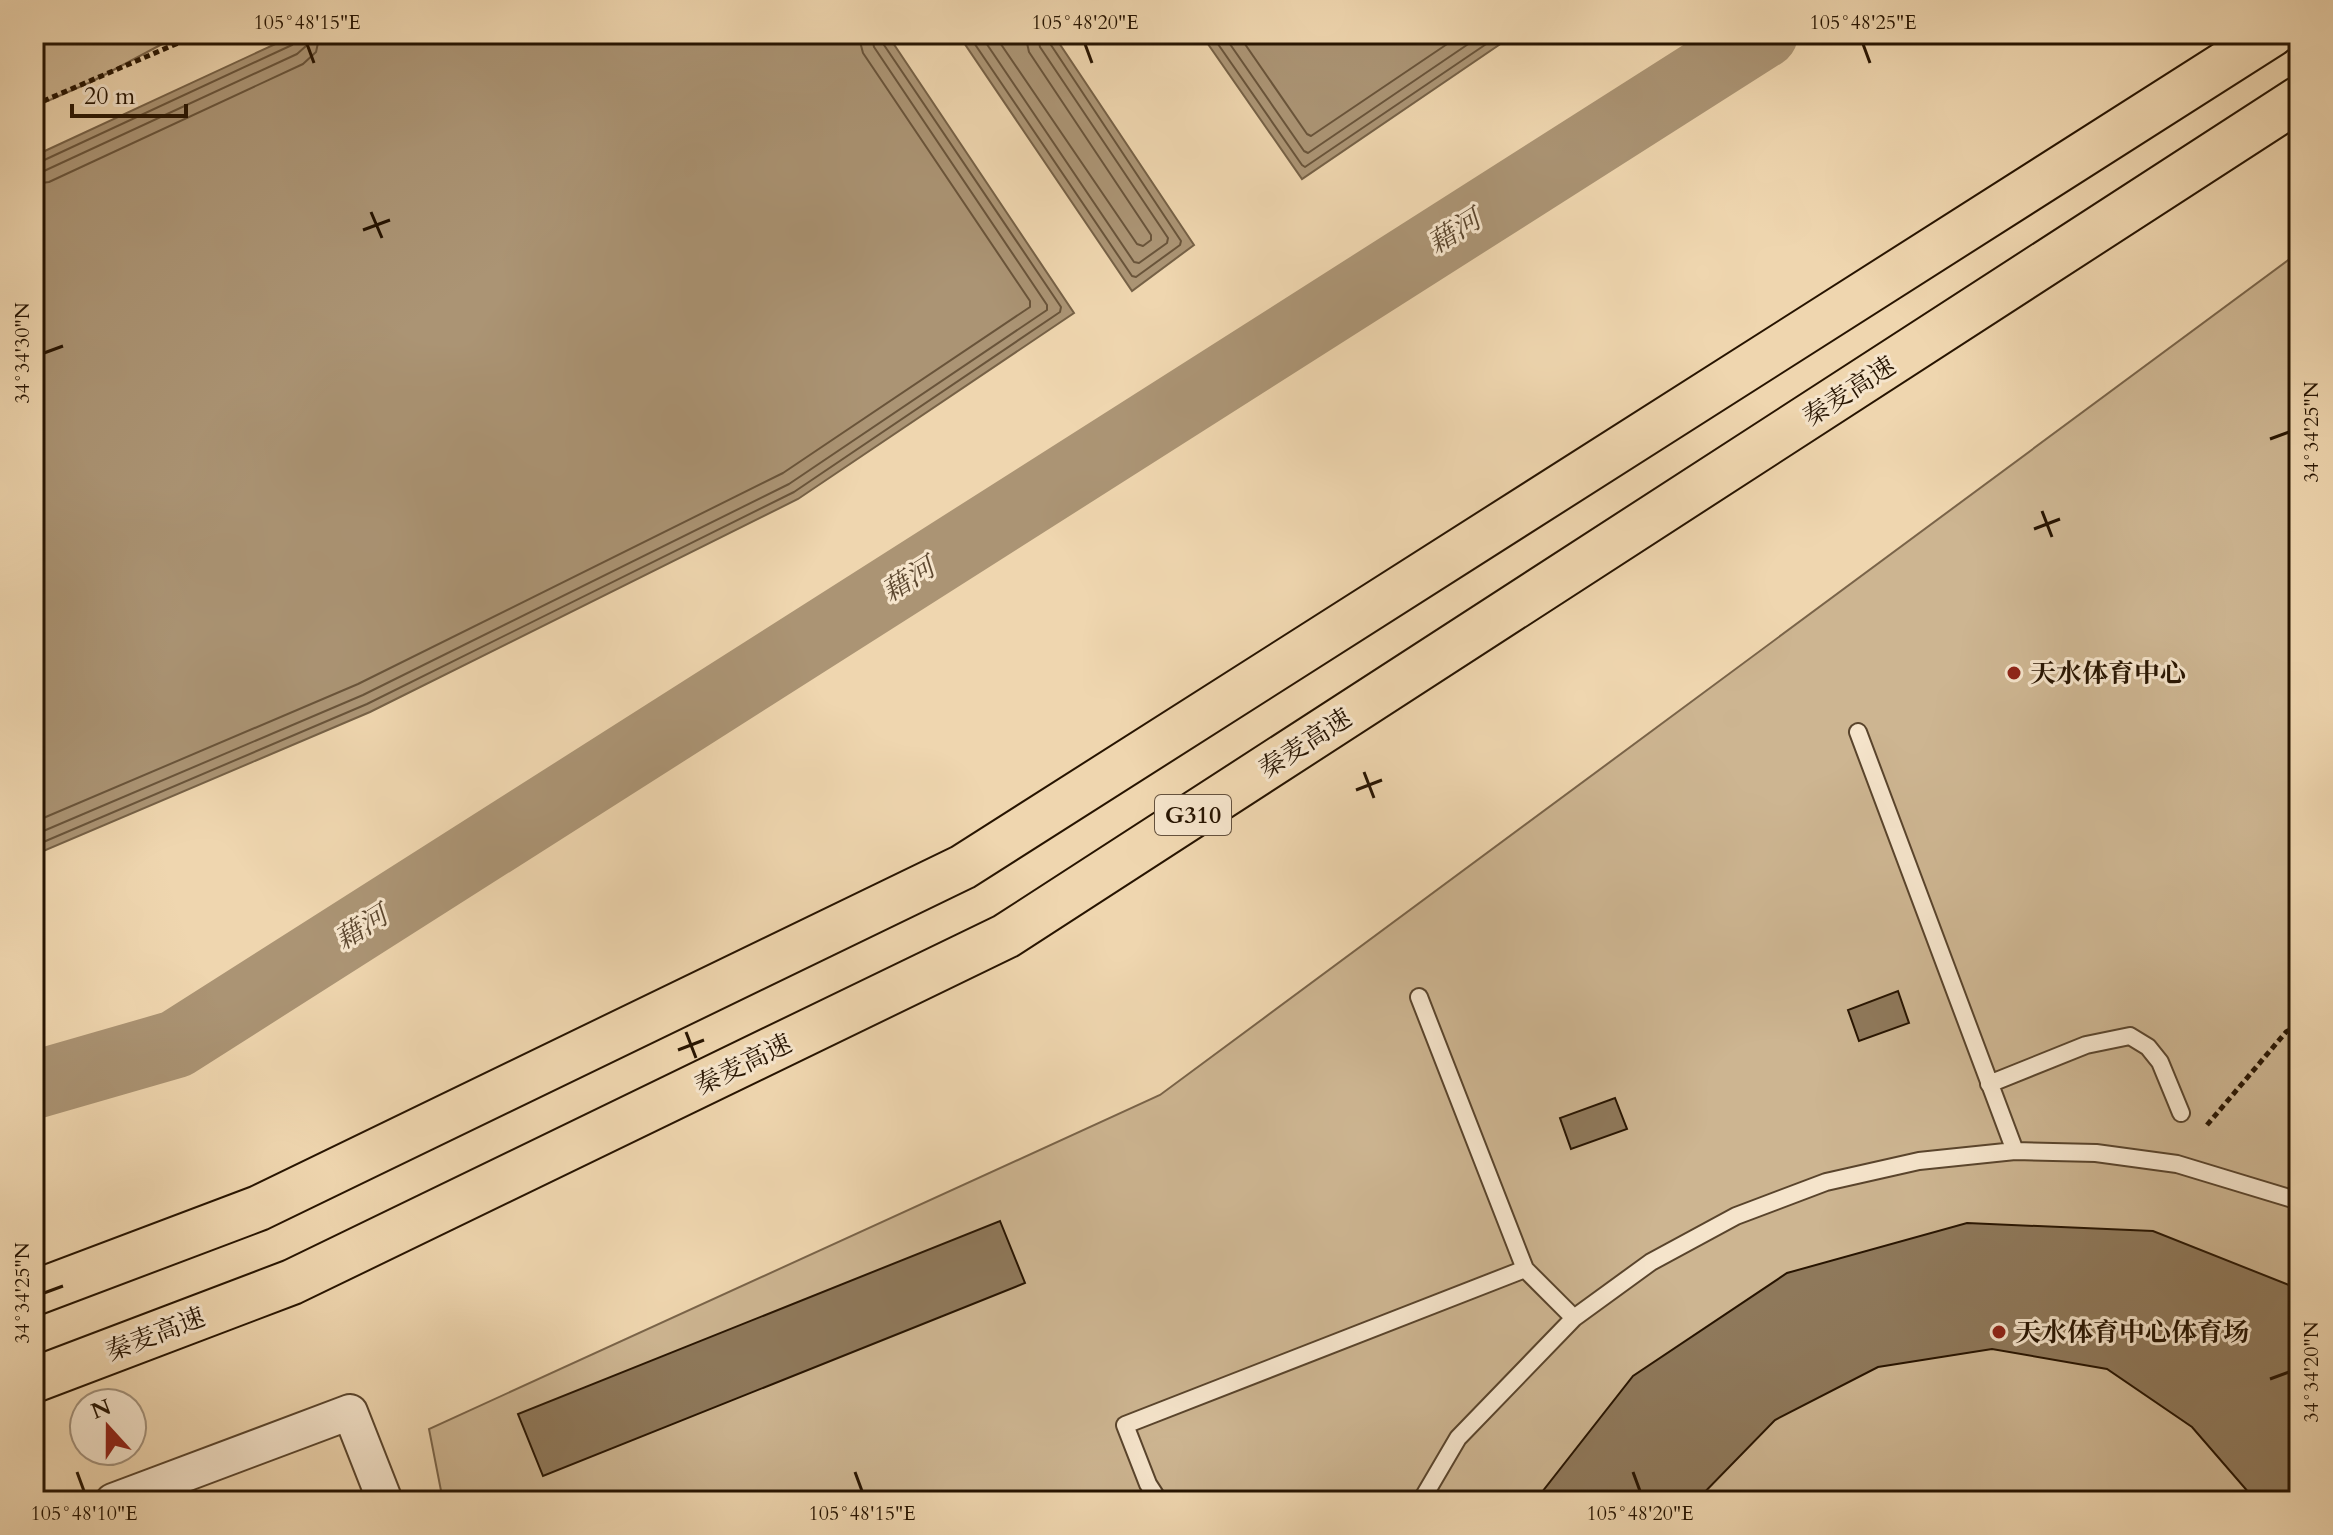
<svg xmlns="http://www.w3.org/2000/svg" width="2333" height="1535" viewBox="0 0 2333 1535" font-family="Cardo,'Noto Serif SC',serif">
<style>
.green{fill:#cdb591;stroke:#7a6449;stroke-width:2}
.water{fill:#ab9474;stroke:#766146;stroke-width:2}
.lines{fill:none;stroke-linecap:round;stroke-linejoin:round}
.shore{stroke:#69543a;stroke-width:2}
.river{stroke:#ab9474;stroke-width:68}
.building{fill:#8f795b;stroke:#271401;stroke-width:2}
.service-casing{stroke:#59442c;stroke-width:20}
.minor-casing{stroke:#59442c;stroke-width:38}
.motorway-casing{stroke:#271401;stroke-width:48}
.path{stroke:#271401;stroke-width:5;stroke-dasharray:6 4;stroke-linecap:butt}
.service{stroke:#f5e4cb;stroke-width:16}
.minor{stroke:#f5e4cb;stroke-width:34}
.motorway{stroke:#efd6af;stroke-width:44}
.ticks{fill:none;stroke:#271401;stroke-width:3}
.poi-dot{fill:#8f2418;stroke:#f5e4cb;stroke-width:3}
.labels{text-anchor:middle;stroke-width:6;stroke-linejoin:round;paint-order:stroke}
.shield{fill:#f5e4cb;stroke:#65523e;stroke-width:2}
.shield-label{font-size:24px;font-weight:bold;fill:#271401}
.street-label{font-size:26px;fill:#271401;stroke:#f5e4cb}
.poi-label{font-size:26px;font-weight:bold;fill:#271401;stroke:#f5e4cb;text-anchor:start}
.water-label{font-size:28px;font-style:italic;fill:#5c472f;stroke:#f5e4cb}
.neatline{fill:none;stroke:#271401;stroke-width:3}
.ticks-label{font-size:20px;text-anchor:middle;fill:#271401}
</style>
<rect width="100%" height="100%" fill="#efd6af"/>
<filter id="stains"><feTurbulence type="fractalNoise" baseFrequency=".0025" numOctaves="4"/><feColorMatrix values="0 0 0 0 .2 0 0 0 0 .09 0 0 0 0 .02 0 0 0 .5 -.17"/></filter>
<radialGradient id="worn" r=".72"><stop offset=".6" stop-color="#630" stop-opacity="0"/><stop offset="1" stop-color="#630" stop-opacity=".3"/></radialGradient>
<path class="green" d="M63,34H181L91,82L34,107V48Z
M2299,252V1501H443L429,1429L1160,1095Z"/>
<path class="water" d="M297,34H887L1074,313L798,499L370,712L34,855V156Z
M958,34H1053L1194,245L1132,291Z
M1201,34H1515L1302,179Z"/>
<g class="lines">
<path class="shore" d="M968,34L1132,276L1136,277L1180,245L1181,241L1049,42L1047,34
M980,34L1134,262L1139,263L1167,243L1168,238L1040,47L1037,34
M994,34L1137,244L1143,246L1151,240V235L1029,52L1025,34
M1211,34L1302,165L1305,167L1501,34
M1223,34L1304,151L1308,153L1483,34
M1238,34L1307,134L1311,136L1462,34
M34,162H40L292,45L297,41L298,34
M34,172L44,171L297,54L306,46L308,34
M34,184L49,182L303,64L316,52L320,34
M34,822L358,684L783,473L1030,307V301L863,53L858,34
M34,835L363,695L789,484L1047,310V305L874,47L871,34
M34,846L367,704L794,492L1060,312L1061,307L882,42L881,34"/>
<path class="river" d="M34,1085L176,1044L1764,34"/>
</g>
<path class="building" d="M1898,991L1909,1023L1859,1041L1848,1010Z
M1615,1098L1627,1129L1571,1149L1560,1118Z
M1000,1221L1025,1283L543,1476L518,1414Z
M1967,1223L2153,1231L2299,1289V1501H2256L2192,1427L2107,1369L1992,1349L1878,1367L1775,1420L1696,1501H1535L1633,1376L1787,1273Z"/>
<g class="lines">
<defs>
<path id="service" d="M1858,732L2015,1151
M1419,997L1525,1269L1574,1318
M1989,1084L2086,1045L2130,1036L2148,1047L2160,1062L2181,1113
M1159,1501L1148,1484L1125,1425L1525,1269
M1421,1501L1458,1438L1574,1318L1651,1262L1736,1216L1826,1182L1919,1161L2015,1151L2096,1153L2177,1164L2299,1201"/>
<path id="minor" d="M113,1501L350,1412L385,1501"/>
<path id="motorway" d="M34,1293L259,1208L963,867L2272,34
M34,1380L292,1282L1006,936L2299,99"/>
</defs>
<use href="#service" class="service-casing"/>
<use href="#minor" class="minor-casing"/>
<use href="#motorway" class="motorway-casing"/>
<path class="path" d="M34,105L199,34
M2291,198L2299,216
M2207,1125L2286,1032L2299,1025"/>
<use href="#service" class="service"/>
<use href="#minor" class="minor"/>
<use href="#motorway" class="motorway"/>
</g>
<path class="ticks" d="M307,44L314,63M1085,44L1092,63M1863,44L1870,63M371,212L382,238M363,230L390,220M44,353L63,346M2270,439L2289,432M2042,511L2052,537M2034,529L2060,519M1364,772L1374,798M1356,790L1382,780M686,1032L696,1058M678,1050L704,1040M44,1293L63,1286M2270,1379L2289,1372M77,1472L84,1491M855,1472L862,1491M1633,1472L1640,1491"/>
<g class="poi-dot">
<circle cx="2014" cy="673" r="8"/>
<circle cx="1999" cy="1332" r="8"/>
</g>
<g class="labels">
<rect class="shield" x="1155" y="795" width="76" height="40" rx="6"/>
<g class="shield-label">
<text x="1193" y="823">G310</text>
</g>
<g class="street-label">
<text transform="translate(1849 391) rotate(-33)" y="9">秦麦高速</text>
<text transform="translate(1305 743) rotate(-33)" y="9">秦麦高速</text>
<text transform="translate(743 1064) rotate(-26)" y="9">秦麦高速</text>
<text transform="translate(155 1334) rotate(-21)" y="9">秦麦高速</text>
</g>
<g class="poi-label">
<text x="2030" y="682">天水体育中心</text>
<text x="2015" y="1341">天水体育中心体育场</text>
</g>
<g class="water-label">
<text transform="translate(1454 231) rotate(-32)" y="10">藉河</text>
<text transform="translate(908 579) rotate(-32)" y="10">藉河</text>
<text transform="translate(361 927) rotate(-32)" y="10">藉河</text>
</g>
</g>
<rect width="2333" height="1535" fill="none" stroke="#efd6af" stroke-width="88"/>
<g transform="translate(108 1427) rotate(339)"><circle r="38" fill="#f5e4cb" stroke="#a3917a" stroke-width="2"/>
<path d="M0-6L14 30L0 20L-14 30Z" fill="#8f2418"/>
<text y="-12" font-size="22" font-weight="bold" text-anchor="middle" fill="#271401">N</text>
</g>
<path d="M72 104v12h114v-12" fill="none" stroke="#271401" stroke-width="4"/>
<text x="84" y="104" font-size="24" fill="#271401" stroke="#f5e4cb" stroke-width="6" paint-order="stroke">20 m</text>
<rect x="44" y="44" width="2245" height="1447" class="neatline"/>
<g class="ticks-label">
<text x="307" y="29">105°48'15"E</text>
<text x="1085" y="29">105°48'20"E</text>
<text x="1863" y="29">105°48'25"E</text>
<text transform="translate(22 353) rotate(-90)" y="7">34°34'30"N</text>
<text transform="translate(2311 432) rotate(-90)" y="7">34°34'25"N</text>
<text transform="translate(22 1293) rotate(-90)" y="7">34°34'25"N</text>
<text transform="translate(2311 1372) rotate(-90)" y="7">34°34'20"N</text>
<text x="84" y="1520">105°48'10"E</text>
<text x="862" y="1520">105°48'15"E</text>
<text x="1640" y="1520">105°48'20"E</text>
</g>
<rect width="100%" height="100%" filter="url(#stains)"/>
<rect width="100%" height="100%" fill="url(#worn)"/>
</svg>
